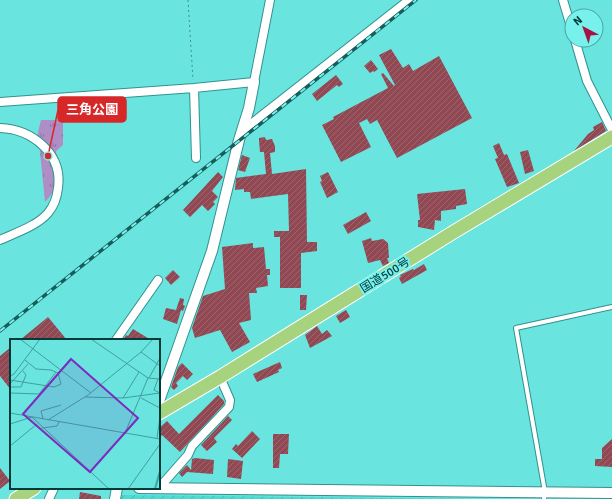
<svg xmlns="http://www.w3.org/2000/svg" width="612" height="499" viewBox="0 0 612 499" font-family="Signika,'Noto Sans JP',sans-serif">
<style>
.industrial{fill:url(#industrial-furrows)}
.park{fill:url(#park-tufts)}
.building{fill:url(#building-hatch)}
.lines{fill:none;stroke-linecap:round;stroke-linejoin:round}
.service-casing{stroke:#32928e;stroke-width:6}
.minor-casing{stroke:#32928e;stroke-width:10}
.tertiary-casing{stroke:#32928e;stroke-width:12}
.trunk-casing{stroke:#fff;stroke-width:15}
.path{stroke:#389491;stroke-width:1;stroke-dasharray:2 3;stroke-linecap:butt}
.service{stroke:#fff;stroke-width:4}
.minor{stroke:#fff;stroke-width:8}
.tertiary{stroke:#fff;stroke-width:10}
.trunk{stroke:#a8d37e;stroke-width:13}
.rail-casing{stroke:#165d5b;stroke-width:3.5}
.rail{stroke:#78f1ec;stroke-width:2;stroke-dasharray:6;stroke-linecap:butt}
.labels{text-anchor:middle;stroke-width:4;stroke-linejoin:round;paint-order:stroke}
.street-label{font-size:12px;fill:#003a39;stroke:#78f1ec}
.inset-river{fill:none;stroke:#35a8a3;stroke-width:2}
.inset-road{fill:none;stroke:#40a09c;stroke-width:1}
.view{fill:#7b2cbf;fill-opacity:0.15;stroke:#7b2cbf;stroke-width:2}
.inset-edge{fill:none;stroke:#003a39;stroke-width:2}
.leader{fill:none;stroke:#d62828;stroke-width:1.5}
.callout-dot{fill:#d62828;stroke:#78f1ec;stroke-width:1.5}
.callout{fill:#d62828;stroke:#d62828;stroke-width:1.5}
.callout-label{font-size:13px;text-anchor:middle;font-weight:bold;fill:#fff}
</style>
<defs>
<pattern id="industrial-furrows" width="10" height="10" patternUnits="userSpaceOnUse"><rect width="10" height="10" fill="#4bdad4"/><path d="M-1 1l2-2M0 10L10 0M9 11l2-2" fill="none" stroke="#40bcb7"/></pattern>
<pattern id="park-tufts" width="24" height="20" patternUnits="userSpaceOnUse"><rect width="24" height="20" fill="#af8ec5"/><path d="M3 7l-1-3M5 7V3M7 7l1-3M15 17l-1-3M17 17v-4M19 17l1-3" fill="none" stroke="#8c75a1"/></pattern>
<pattern id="building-hatch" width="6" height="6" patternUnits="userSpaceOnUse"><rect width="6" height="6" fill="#914853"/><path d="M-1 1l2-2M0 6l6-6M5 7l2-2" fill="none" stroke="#99676f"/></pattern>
</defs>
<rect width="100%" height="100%" fill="#6ae4de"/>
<path class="industrial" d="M121,495L486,499H120Z"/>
<path class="park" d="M41,120H63V145L56,151C59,167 58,191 45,202L38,132Z"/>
<path class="building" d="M391,49L403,68L409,64L413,71L439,56L472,118L397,158L377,120L370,124L367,119L359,123L371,147L341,162L322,125L334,119L333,117L388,88L381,74L383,73L394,86L395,85L379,55Z
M371,60L378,69L374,72L373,71L370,73L364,66Z
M336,75L343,84L339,87L337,85L317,101L312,94Z
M602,122L606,131L574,151L588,134L594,130L593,127Z
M265,137L266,140L272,139L275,146V152L270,153L272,174L306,169L307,242H317V251L301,253V288H280V237H274V231H289L288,194L251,199L250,192H244V189L235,190L236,178L266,174L264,152H260L259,141V138Z
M499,143L504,155L507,154L519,183L507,187L495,159L498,158L493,146Z
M528,150L534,171L525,174L520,152Z
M242,155L250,158L245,172L238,170Z
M218,172L223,177L212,191L218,197L213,202L215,204L208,211L202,205L190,217L183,210Z
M328,172L338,192L327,198L320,182L322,181L320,176Z
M465,189L467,204L456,206V209L441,211V221L435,220L434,230L418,227V220H420L417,194Z
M366,212L371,221L348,234L343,225Z
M371,238L372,241L383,239L388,243L389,258H387L389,263L383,266L380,260L368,263L362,241Z
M253,243V248L264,247L266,269H270V275H267L268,286L256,288L257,293H249L251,320L239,323L250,342L232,352L220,330L195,338L192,328L203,296L225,289L222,247Z
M424,264L427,270L402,284L399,278L401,276L400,275L413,269L414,270Z
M173,270L180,277L171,285L165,278Z
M300,295H307L306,310H300Z
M180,298L184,299L183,305L185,306L183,311L181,310L177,324L163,319L166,308L176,310Z
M346,310L350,317L340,323L336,316Z
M48,317L67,340H20Z
M317,326L322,334L327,330L332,336L310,348L305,335Z
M133,329L151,340H123L126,335L128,336Z
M11,347V390L0,376V356Z
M280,362L282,368L278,370L279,372L257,382L253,374Z
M182,363L193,374L187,380L183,376L176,383L178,386L174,390L171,387L178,367Z
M218,395L224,401V404L180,452L162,435L159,438V428L167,421L179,434Z
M228,416L232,420L214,438L217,442L207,451L201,445Z
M252,431L260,439L242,458L232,449L236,444L238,446Z
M273,434H289L288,454H280L279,468H273Z
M612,439V467L595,466V459H602V448Z
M195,458L214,460L213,474L187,472L182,477L179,473L187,465L191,470L192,459Z
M228,459L243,461L241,479L227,477Z
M0,468L10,481L0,489Z
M80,492L101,496V499H79Z"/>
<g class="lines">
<defs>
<path id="service" d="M544,499L545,492L516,328L612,307"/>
<path id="minor" d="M563,0L572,30
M575,40L587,81L612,130
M194,88L196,158
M0,102L194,88L254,82L270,0
M0,128C31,129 63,153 58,188C57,197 54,206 48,213C37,226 15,233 0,240
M242,131L409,0
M116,340L158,280
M159,488L188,455L192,446L229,407L230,400L220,377
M49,499L54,488"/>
<path id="tertiary" d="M159,401L212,251L239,140L249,108L254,82
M139,488L612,493
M115,499L117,488"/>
<path id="trunk" d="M159,413L220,377L452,233L612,137
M16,499L34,488"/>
</defs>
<use href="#service" class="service-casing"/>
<use href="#minor" class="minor-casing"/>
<use href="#tertiary" class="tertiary-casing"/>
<use href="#trunk" class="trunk-casing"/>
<path class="path" d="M188,0L193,80"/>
<use href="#service" class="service"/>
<use href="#minor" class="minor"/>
<use href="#tertiary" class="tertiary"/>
<use href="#trunk" class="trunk"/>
<defs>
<path id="rail" d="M0,331L416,0"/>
</defs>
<use href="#rail" class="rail-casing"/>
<use href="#rail" class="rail"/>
</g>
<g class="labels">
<g class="street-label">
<text transform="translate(385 275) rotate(-32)" y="4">国道500号</text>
</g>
</g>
<g transform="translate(10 339)">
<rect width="150" height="150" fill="#6ae4de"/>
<path class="inset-river" d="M145,150L150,132"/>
<path class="inset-road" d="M10,0L81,54M81,0L138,39L150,40M131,13L150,27M0,37L4,35L30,0M139,39L150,19M148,40L144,51L150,54M0,41L44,48L51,45L48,34L41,31L26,30L15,21M0,45L18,25M0,48H11L16,36L13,32M0,54L29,55L46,33M75,58L113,59L150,54M113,59L129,33M131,59L150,69M0,74L150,100M33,80L31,72L51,66M38,81L78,56L131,13L143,0M0,85L22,78L99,150M32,89L47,87L49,83M115,94L138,39M147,99L150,78M0,107L27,85M118,150L150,105"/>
<path class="view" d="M61,20L128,79L80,133L13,75Z"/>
<rect width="150" height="150" class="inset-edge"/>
</g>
<path class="leader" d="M48 156L58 110"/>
<circle class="callout-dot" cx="48" cy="156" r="4"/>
<rect class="callout" x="58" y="97" width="68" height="25" rx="4"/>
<g class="callout-label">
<text x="92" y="114">三角公園</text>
</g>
<g transform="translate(584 28) rotate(319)"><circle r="19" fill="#78f1ec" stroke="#48a8a4"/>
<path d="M0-3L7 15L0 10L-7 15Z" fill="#a81242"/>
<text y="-6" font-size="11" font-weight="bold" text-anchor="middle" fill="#003a39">N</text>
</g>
</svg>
